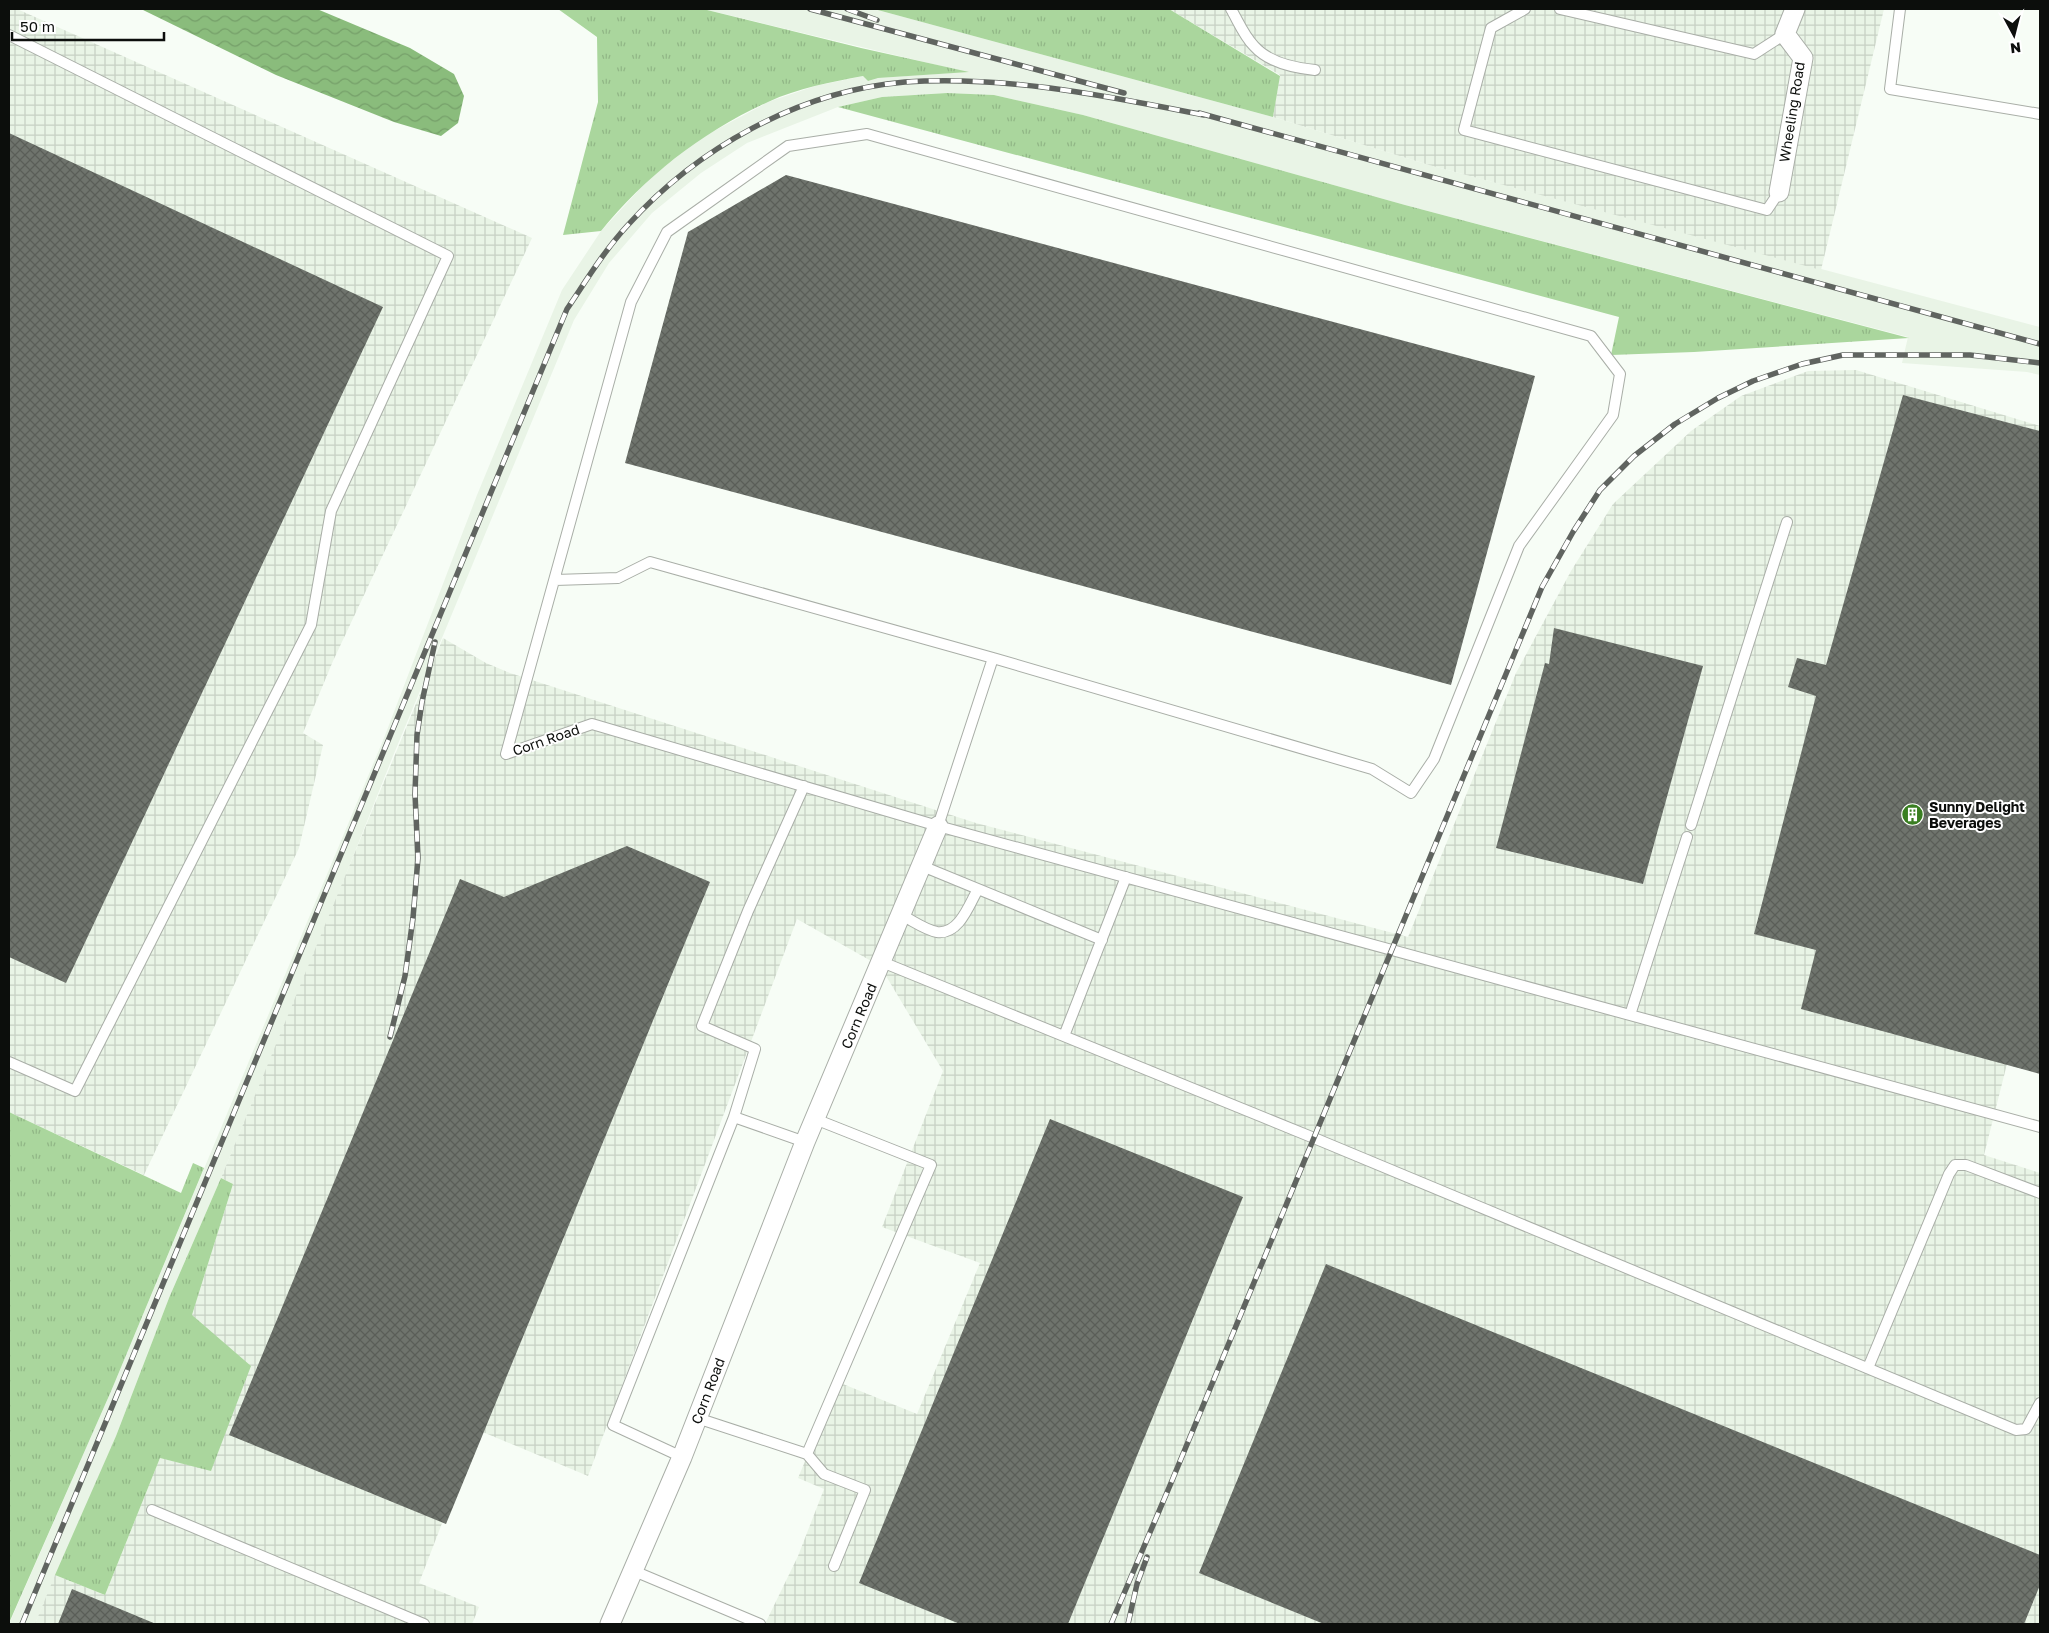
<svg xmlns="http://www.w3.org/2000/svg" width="2049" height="1633" viewBox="0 0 2049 1633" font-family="'Golos Text',sans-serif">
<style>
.built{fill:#e9f4e6}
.industrial{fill:url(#industrial-grid)}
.grass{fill:url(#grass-tufts)}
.water{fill:url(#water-waves)}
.building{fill:url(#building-cross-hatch)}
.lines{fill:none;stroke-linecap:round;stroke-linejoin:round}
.service-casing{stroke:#a9aea7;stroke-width:12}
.minor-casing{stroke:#a9aea7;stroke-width:21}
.service{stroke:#fff;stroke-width:10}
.minor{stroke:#fff;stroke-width:19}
.rail-casing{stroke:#606460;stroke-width:5.5}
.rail{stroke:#fff;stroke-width:4;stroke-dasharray:11;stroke-linecap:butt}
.labels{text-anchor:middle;stroke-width:4;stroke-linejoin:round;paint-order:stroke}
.street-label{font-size:14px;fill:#0c0e0c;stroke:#fff}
.poi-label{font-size:14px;font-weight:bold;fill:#0c0e0c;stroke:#fff;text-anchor:start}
</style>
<defs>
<pattern id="industrial-grid" width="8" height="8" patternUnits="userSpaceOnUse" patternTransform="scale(1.25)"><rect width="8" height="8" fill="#e9f4e6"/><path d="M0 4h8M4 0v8" fill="none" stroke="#c7d0c4"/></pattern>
<pattern id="grass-tufts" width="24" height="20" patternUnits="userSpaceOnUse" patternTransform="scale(1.25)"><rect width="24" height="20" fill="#aad69d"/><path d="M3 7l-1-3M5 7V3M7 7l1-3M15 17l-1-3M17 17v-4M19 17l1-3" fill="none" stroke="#91b686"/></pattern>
<pattern id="water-waves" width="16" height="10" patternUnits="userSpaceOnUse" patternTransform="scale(1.25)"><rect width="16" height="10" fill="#8abc7c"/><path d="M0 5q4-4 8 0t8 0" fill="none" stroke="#76a06a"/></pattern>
<pattern id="building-cross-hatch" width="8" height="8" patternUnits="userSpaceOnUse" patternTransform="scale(1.25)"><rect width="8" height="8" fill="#6f746d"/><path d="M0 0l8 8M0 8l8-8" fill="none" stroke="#5a5e58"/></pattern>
</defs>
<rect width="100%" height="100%" fill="#f7fdf6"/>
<path class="built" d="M703,9H874L1273,117L1429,165L2040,327V375L2027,372L1902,363L1908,337L1405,205L1083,115L994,95L946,93L882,97L838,107L747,143L701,173L652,213L609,263L574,320L393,756L327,922L221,1178L169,1298L116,1436L35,1624H9L112,1389L384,738L477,495L562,290L601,231L649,179L699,139L768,102L815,86L863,76L868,81L878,78L966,72Z"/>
<path class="industrial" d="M9,9H17L532,238L333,661L303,733L323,745L299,848L144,1175L9,1112Z
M1169,9H1884L1821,270L1429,165L1273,117L1280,75Z
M1856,370L2040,426V1073L2007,1064L1984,1155L2040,1173V1624H765L798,1556L824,1489L798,1478L838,1382L917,1414L980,1263L882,1227L943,1071L880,966L797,919L588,1476L478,1430L419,1583L479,1607L472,1624H35L55,1575L105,1595L160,1458L211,1470L192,1315L233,1184L221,1178L443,638L486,663L510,673L976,823L1408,937L1516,673L1571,571L1613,504L1691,431L1741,396L1808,371Z"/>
<path class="grass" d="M558,9H703L861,48L969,72L878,78L868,81L863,76C831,82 798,88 768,102C702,132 646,176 601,231L563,235L598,102L597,37Z
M874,9H1169L1280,76L1273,117Z
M947,93L994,95L1083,115L1405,205L1909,338L1694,352L1611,355L1619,317L838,107L882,97Z
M9,1112L181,1193L193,1163L204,1168L112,1389L9,1623Z
M221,1178L233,1184L192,1315L251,1366L211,1471L160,1458L105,1595L55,1575L116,1436L169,1298Z"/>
<path class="water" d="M141,9H317L410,48L454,74L464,96L458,123L441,136L394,122L276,75Z"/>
<path class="building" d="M9,133L383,307L66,983L9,957Z
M786,175L1535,376L1451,685L625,463L688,232Z
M1903,395L2040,431V1074L1801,1009L1816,950L1754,934L1816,696L1788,687L1797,658L1826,665Z
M1554,628L1703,666L1643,884L1496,848L1545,663L1549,664Z
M627,846L710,882L446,1524L229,1435L460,879L504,897Z
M1050,1119L1243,1197L1068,1624H960L859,1583Z
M1326,1264L2040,1555V1585L2024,1624H1324L1199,1573Z
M72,1589L156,1624H58Z"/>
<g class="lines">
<defs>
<path id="service" d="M1231,9C1238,21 1244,36 1254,46C1269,63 1294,68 1315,70
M1525,9L1491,28L1464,130L1767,210L1779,192
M1560,9L1754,54L1785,34
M1900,9L1890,89L2040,114
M9,35L448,256L331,511L311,625L75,1091L9,1062
M506,754L631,302L667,232L788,146L867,134L1591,336L1620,374L1613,415L1519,546L1434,759L1411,793L1372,769L993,658L650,562L618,578L555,580
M506,754L592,724L938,826L2040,1127
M1691,825L1787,522
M938,826L993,658
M922,866L1102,940
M901,915C912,920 925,930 937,932C959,935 969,905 978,889
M882,962L1314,1138L2016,1430L2026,1429L2040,1403
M1630,1015L1687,837
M1064,1036L1126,877
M734,1117L805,1142
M1868,1368L1949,1174L1955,1165H1966L2040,1193
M697,1418L807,1454L824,1474L865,1490L834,1566
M807,1454L931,1165L815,1119
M682,1457L613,1425L734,1117L755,1049L702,1026L748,911L804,786
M152,1510L424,1624
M634,1571L760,1624"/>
<path id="minor" d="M1779,192L1803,58L1785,34L1795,9
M610,1624L682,1457L805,1142L938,826"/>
</defs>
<use href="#service" class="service-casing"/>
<use href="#minor" class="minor-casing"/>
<use href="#service" class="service"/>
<use href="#minor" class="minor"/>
<defs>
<path id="rail" d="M810,9L1124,93
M847,9L877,20
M1199,113L2040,344
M390,1037L405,976L413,918L418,858L415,794L417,735L422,702L435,642
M22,1624L567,309C586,281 604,251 627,226C697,148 799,91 905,82C1005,75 1106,96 1204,115
M1111,1624L1171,1483L1542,587L1573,532L1600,490L1634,456L1675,424L1718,398L1753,381L1802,364L1843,355H1970L2040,363
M1128,1624L1137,1584L1147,1557"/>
</defs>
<use href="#rail" class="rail-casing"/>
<use href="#rail" class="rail"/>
</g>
<defs>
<symbol id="building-disc" viewBox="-11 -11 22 22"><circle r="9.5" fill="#397e21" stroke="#fff"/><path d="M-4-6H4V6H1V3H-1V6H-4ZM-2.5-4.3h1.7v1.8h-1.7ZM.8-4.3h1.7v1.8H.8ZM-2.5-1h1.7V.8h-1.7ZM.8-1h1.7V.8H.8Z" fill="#fff"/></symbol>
</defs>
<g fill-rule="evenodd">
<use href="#building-disc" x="1900" y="802" width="25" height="25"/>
</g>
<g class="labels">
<g class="street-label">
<text transform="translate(1792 112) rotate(-81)" y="5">Wheeling Road</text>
<text transform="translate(546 740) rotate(-19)" y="5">Corn Road</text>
<text transform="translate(859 1016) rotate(-67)" y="5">Corn Road</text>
<text transform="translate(708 1391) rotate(-69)" y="5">Corn Road</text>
</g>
<g class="poi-label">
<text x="1929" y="812">Sunny Delight<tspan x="1929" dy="16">Beverages</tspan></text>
</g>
</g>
<rect width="2049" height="1633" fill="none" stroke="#0c0e0c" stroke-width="20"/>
<g transform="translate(2014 35) rotate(173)" stroke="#ffffff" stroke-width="4" paint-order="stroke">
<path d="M0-4L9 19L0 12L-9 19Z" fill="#0c0e0c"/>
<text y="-8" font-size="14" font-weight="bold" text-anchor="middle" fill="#0c0e0c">N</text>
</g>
<path d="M12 32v8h152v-8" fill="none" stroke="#0c0e0c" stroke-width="2.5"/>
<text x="20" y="32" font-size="15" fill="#0c0e0c" stroke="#ffffff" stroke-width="4" paint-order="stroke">50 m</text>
</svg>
